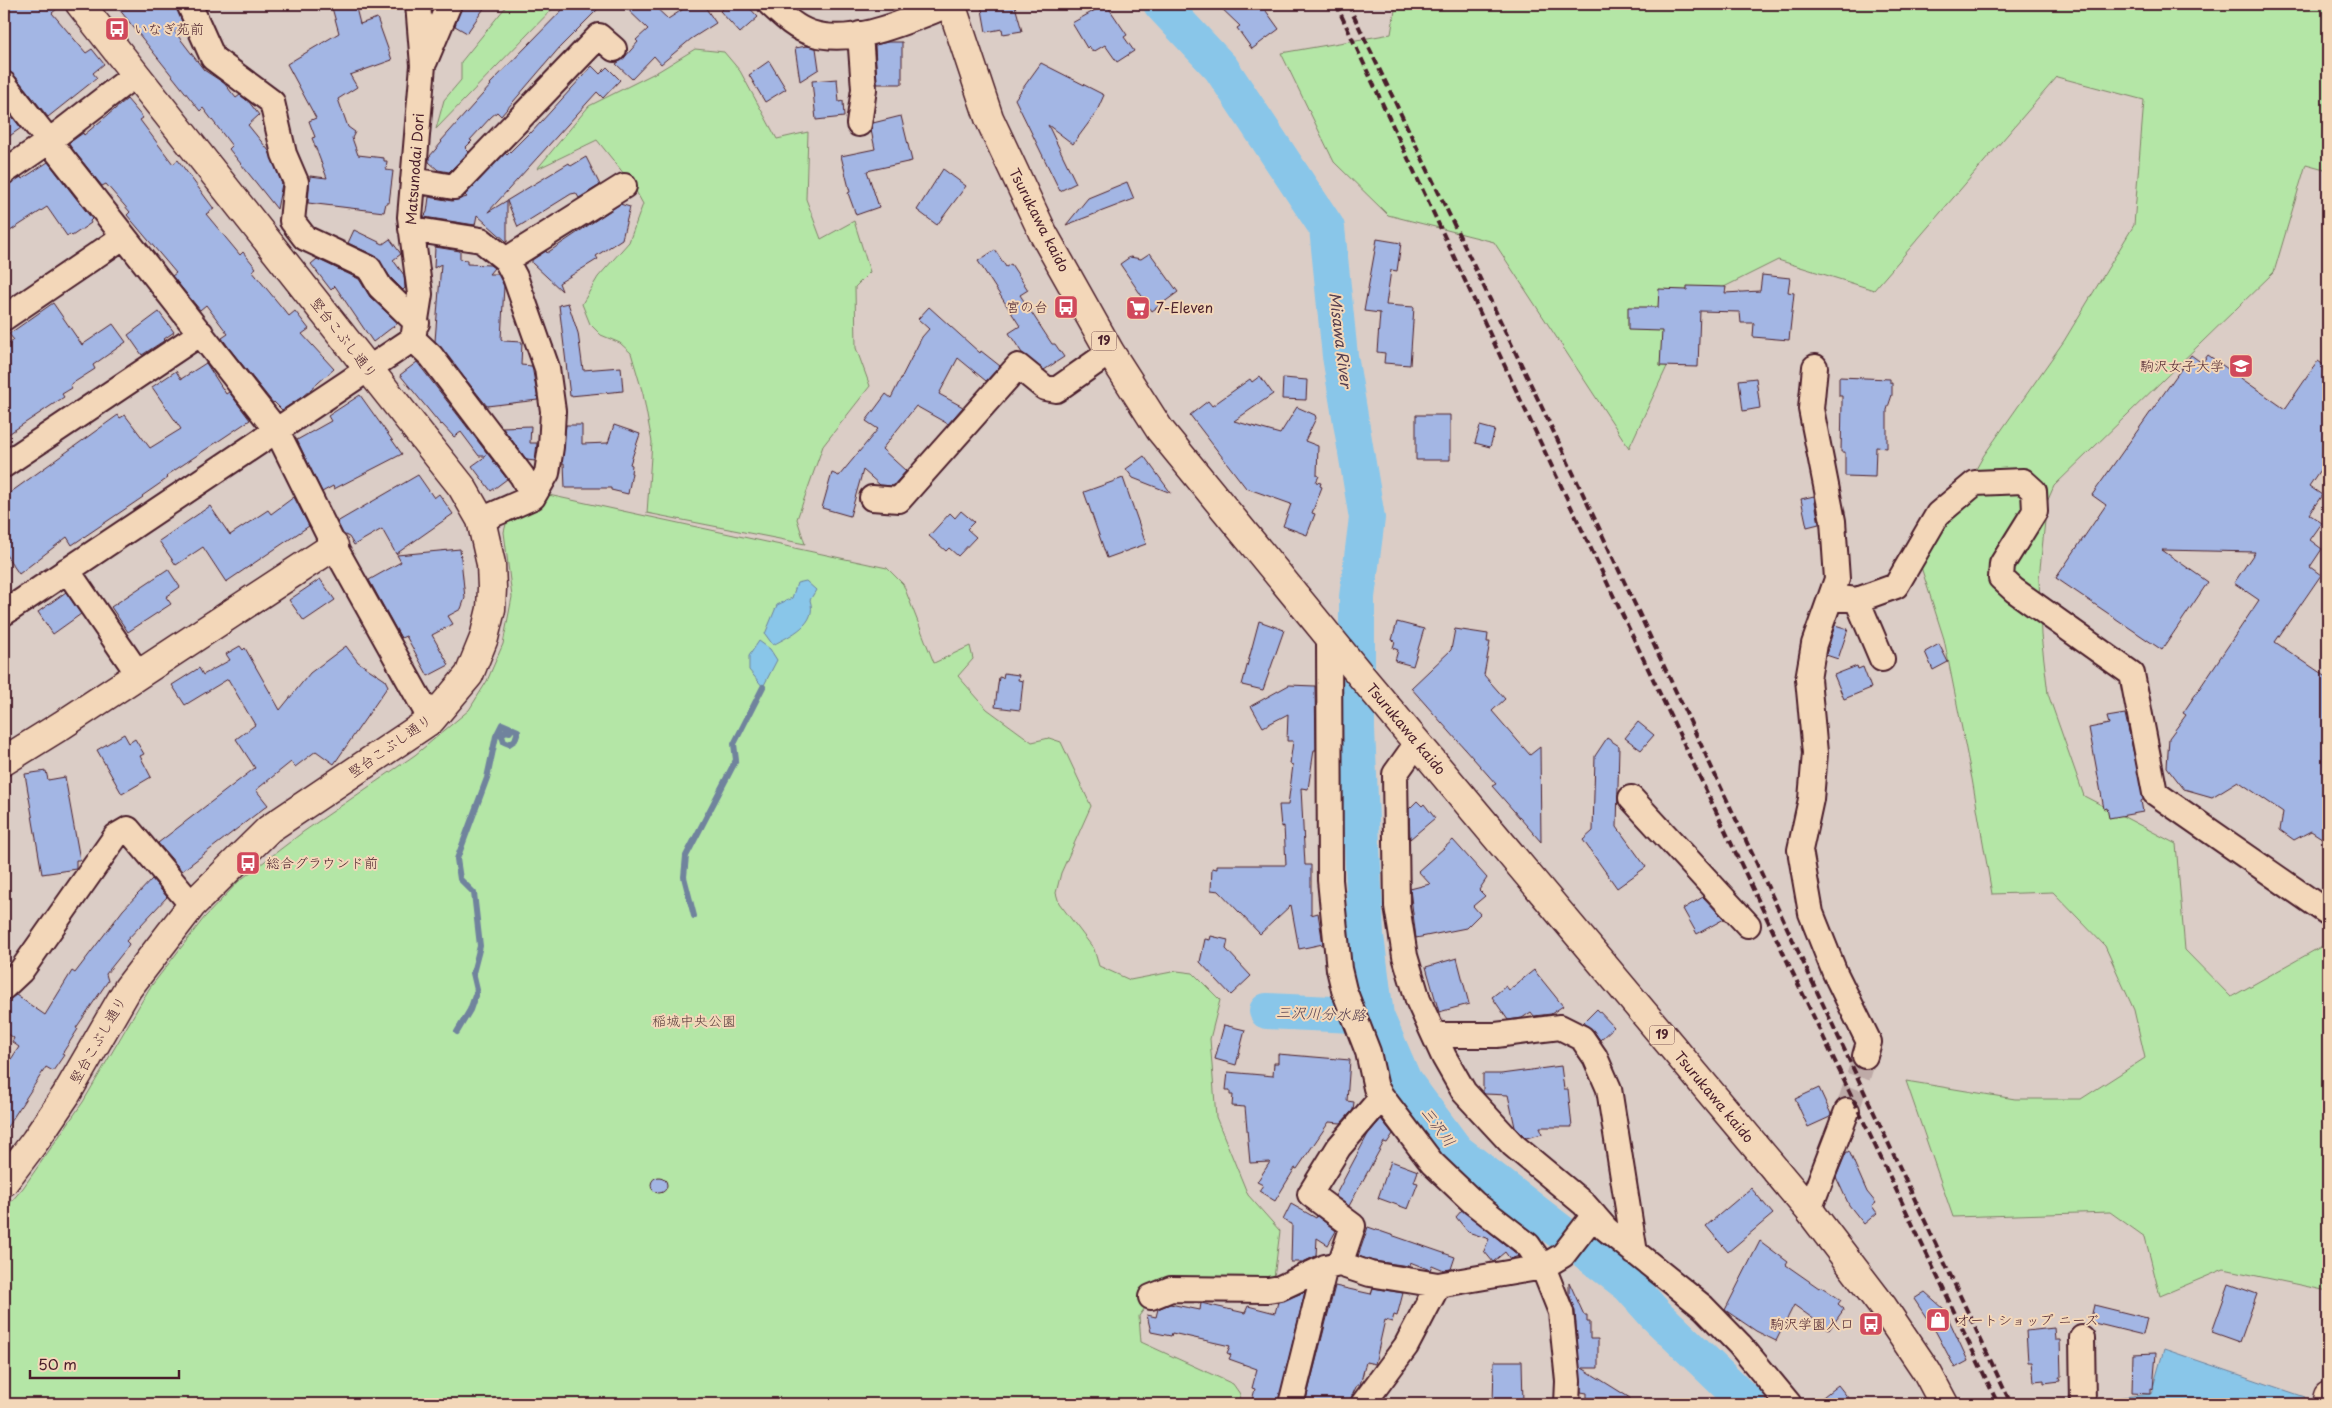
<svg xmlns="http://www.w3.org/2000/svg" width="2332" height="1408" viewBox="0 0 2332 1408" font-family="'Playpen Sans','Klee One',sans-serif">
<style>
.green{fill:#b4e6a6;stroke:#7f8268}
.water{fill:#89c6e9;stroke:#70839d}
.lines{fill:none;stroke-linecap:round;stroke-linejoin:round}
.stream{stroke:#70839d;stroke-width:6}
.river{stroke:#89c6e9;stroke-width:36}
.building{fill:#a3b6e4;stroke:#4a1f2b}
.street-tunnel{stroke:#beaaa7;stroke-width:24;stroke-dasharray:24 12;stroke-linecap:butt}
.street-casing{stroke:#4a1f2b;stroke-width:28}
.secondary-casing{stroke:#4a1f2b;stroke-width:31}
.primary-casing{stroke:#4a1f2b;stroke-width:31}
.street{stroke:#f3d7b9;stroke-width:24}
.secondary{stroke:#f3d7b9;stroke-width:28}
.primary{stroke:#f3d7b9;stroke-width:28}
.rail{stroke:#4a1f2b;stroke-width:4;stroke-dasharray:8 4;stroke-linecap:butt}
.labels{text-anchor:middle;stroke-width:4;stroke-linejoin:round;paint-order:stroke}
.shield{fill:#f3d7b9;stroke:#7d5656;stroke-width:1}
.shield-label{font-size:12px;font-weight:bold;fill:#4a1f2b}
.poi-label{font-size:14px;fill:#4a1f2b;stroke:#f3d7b9;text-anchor:start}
.street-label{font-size:14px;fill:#4a1f2b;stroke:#f3d7b9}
.park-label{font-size:14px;fill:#5a3d3d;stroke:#f3d7b9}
.water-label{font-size:15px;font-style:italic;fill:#574051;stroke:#f3d7b9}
</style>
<rect width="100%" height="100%" fill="#dbcdc6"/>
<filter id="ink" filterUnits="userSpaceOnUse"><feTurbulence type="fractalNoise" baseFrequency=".02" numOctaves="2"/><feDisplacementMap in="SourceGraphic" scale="10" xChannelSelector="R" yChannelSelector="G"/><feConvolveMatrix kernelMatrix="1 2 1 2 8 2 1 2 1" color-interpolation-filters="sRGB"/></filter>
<g filter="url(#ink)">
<path class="green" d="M508,4H557L436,129L444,100L461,80V62Z
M1396,4H2328V170L2306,164L2274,272L2054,486L2047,502L2039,578L2041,635L2048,694L2084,796L2176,844L2185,950L2231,997L2324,945L2328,949V1291L2224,1269L2160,1296L2145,1237L2110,1212L1953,1217L1906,1081L2015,1099H2081L2145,1058L2134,1010L2105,946L2053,892L1992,894L1972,779L1944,639L1921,567L1984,455L2064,341L2134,225L2144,100L2057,77L1874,290L1778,260L1698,300L1629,448L1494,242L1388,215L1334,162L1281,53L1391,34Z
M695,49L724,52L740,71L777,139L808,132L806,199L821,239L854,221L870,272L855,287L856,348L870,386L823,446L797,519L805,544L647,513L652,442L643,394L631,353L620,343L601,335L590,324L582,304L598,277L629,242L643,204L632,184L597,140L537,169L589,106L659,71Z
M544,494L887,568L903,584L934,663L970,646L973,659L958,676L987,709L1032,742L1049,738L1061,742L1091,806L1061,873L1056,893L1059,903L1094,949L1099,966L1130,980L1177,971L1193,973L1220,1000L1210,1039L1216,1117L1248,1195L1280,1231L1274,1278L1170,1279L1153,1288L1145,1308L1139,1316L1141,1342L1233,1384L1240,1394L1239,1404H4V1210L23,1188L83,1102L149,989L204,918L239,881L303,832L415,755L469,710L487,681L503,644L512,597L504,532L507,520Z"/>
<path class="water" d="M806,581L816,590L810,600C818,624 791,635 773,645L765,634L777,605L792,598L797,583Z
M759,641L770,649L777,660L763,687L749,670V656Z
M2164,1349L2305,1397L2303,1404H2097V1400L2151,1394Z"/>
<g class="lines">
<path class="stream" d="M694,916L684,877L686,856L736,760L734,744L763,687
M457,1032L470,1010L477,990L473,973L480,946L474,893L460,879L457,859L487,778L496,736L502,724L518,731L515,740L509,744L504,742L502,736L505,731L510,732"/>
<path class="river" d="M1161,4L1221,68L1327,228L1340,356L1367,518L1357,597V729L1366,936L1376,1016L1404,1081L1456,1151L1629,1285L1654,1313L1748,1404
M1267,1011L1376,1016"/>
</g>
<path class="building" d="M4,4H63L52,13L86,53L92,49L104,64L93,73L97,78L48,117L15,76L4,71Z
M115,4H175L184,26L175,32L204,70L224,83L236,98L240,95L249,102L259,115L248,125L269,151L282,184L277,209L229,149L232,146L203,108L200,111Z
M331,4H355L360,24L377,18L392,60L350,75L357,87L338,99L348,127L355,132L352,138L358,155L384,158V161H387L386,170L393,171L389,203H386L384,212L308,203L310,176L327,178L312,138L315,137L309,121L316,118L287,64L339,33Z
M462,4H487L467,33L455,26Z
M568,4H603L560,47L501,116L497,112L491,117L470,140L472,141L465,148L469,152L449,172L438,170L429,162V157L442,142L441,141L491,85L490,84Z
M622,4H652L668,19L691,4H703L716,23L691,39L661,64L654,56L632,79L616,64L624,58L638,42L636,40L648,29Z
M728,4H746L758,17L740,33L720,11Z
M981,4L1015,6L1022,31L1003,34L1002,29L986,32Z
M1106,4L1127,35L1124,37L1134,51L1117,62L1105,45L1093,52L1089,46L1087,48L1072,23Z
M1217,4H1261L1279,29L1252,49L1237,28L1240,26Z
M888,42H902V84H877L875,45Z
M807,46L816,48L819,69L800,81L795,48Z
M769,61L786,89L765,102L749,75Z
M1041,63L1104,95L1096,113L1073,144L1048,125L1076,183L1060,191L1015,99Z
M592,66L600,74L607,67L620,80L603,98L597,92L488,212L569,163L571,166L586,157L600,185L579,198L576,193L571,194L518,227L507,201V242L477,215L475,225L424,217L427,212L429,197L452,201L467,197L465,195L505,153L507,155L530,132L531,133Z
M837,79L839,102L843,101L844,117L816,120L812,81Z
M127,99L143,118L140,120L173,164L178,160L214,209L206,214L240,255L243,252L256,268L252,271L289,316L295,311L309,329L302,334L334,369L302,397L282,410L274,402L273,403L229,348L222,338L228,334L206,305L200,310L172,276L176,273L127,215L130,212L106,184L102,186L70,146L69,143L83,133L84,135Z
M4,106L21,128L4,140Z
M901,116L912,161L867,171L879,207L856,215L848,193L850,192L841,156L875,149L871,130L873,123Z
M48,162L92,219L90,221L91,223L72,236L70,234L67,236L47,207L4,235V186L21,177L22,179Z
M943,169L966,186L937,225L917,210Z
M1127,182L1134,199L1066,225L1088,198Z
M620,204L630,207L622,239L596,256L598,259L559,283L562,291L532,263V260L546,251L547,253Z
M354,230L383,244L390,239L401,254L393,260L404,275L405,288L403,290L391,278L375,256L348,243Z
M1377,239L1401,243L1397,271L1391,270L1386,305L1414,307L1410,365L1384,363L1385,353L1377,352L1380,313L1364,311Z
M435,247L460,251V259L467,260V264L490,265L494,268L489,274H498L504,286L501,339L504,341L522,342L521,365L532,366L538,400L487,406L435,341L441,264L434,268Z
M995,250L1006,267L1011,264L1028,290L1020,295L1052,344H1055L1064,357L1044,370L1022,353L1009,333L1020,326L978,261Z
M1150,253L1178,292L1152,311L1120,264L1130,257L1141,259Z
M317,259L359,279L370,297L398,323L373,342L335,286L331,290L311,264Z
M1762,275L1790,278L1788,292L1794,293L1789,340L1753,337L1754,323H1741L1740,312L1700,311L1698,367L1660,366L1662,331L1628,330V307H1658L1659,289L1687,290V286L1726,287L1725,293L1760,291Z
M53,303L82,345L113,324L126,342L93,365L95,369L70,385L72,388L62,394L64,397L4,437V348L14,340L9,334Z
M568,303L578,333L583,370L621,367L623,391L570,396L559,305Z
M929,307L980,353L981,351L1000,366L986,381L958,358L939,394L963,407L948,424L916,406L882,449L906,471L893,486L880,485L863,470L850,516L822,508L832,473L839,476L878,429L866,421L886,394L891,398L922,337L929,329L918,319Z
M159,312L174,332L164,339L165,340L142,355L128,335Z
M2191,355L2202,363L2208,355L2285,409L2318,361L2328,368V458L2309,486L2322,495L2309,514L2322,523L2310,540L2322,549L2310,567L2321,575L2275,642L2328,678V842L2311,831L2294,840L2280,830L2283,812L2238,781L2212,797L2184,789L2167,767L2169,738L2186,715L2183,713L2259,600L2234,583L2255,552L2162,550L2208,582L2162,650L2056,578L2106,505L2092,495Z
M417,362L507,479L491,491L472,466L486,456H479L461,432L454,437L442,424L441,425L400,375Z
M206,363L226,394L229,392L250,420L166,476L168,478L142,496L143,497L72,545L67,537L19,574L4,552V497L118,415L120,418L125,415L150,448L181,429L152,387L176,371L181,379Z
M1260,376L1273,394L1234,421L1280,434L1297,407L1315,415L1316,418L1305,441L1318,446L1317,475L1319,476L1316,482L1321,483L1320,486L1322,487L1312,513L1315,514L1307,535L1283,526L1291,504L1246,488L1190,415L1208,401L1212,406L1250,379L1252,382Z
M1839,377L1890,379V383H1892V395L1887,410V448L1876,447L1875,477L1845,476V452H1841L1842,403V396H1839Z
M1283,378L1307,380L1306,400L1282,399Z
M1756,378L1760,408L1743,411L1739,380Z
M360,395L402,454L334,489L333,486L322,492L297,440L331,421L328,416Z
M1416,415H1450V460H1416Z
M566,425H582V444L608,443L614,425L640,434L630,464L632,465L631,473H632L628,494L611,490V488H565L564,463H562Z
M531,426L530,443H537L535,461L527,460L502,427Z
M1480,426L1495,430L1490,447L1475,443Z
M1144,456L1171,493L1133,478L1126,469Z
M418,475L434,498L439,494L453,514L396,554L382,529L354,545L349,537L343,534L337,522Z
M1123,478L1146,544L1107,558L1084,492Z
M1814,496L1819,524L1807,527L1801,499Z
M294,497L309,526L226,582L203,547L176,565L159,541L210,506L230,535L268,510L271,514Z
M961,511L974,522L967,529L976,537L958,556L949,548L946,551L929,536L950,513L955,518Z
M460,549L465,598L461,609L448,616L453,624L432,635L449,665L428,676L406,636L401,638L369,580L401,562L397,555Z
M168,569L180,587L166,597L171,604L128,632L111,607Z
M320,579L335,600L304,621L289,600Z
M66,592L81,614L53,634L38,612Z
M1259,621L1284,630L1263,690L1242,685Z
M1397,622L1424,629L1413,666L1395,661L1398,650L1393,648L1395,641L1392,640Z
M1835,625L1848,629L1838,659L1826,655Z
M1455,629L1488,634L1487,642H1490L1484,675L1505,699L1492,711L1530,755L1540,747L1541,842L1492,786L1496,784L1411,688L1451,650Z
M1939,644L1948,662L1933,670L1925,652Z
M240,646L243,650L245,648L280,710L310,673L346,646L358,662L385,680L388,686L334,764L316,751L295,767L291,762L256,790L268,805L182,871L158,843L255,768L236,739L255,725L228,679L185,705L172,685L199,668L203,675L230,660L226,654Z
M1857,666L1858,669L1863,667L1871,688L1844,699L1834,675Z
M1004,673L1019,675L1018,680L1023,681L1020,710L995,707L999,677L1003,678Z
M1289,685L1315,686L1316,750H1314L1308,789L1301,788L1305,865H1311V915L1318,913L1323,944L1299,949L1291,905L1260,934L1219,891L1211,890L1212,868L1217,869V865H1286L1284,826L1281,827L1279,805H1288L1293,765L1290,764L1293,741H1287L1288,714L1263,727L1251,706Z
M2125,714L2144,799L2141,801L2143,812L2109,818L2107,808L2104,809L2089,728L2109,724L2107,717Z
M1638,722L1654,735L1641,750L1625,738Z
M124,734L129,743L135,739L144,754L140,756L151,777L122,794L97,750Z
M1607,738L1619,746L1617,827L1646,867L1617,888L1583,840L1593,831L1595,756Z
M46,771L48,780L65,777L80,860H76V869L42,874L25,774Z
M1417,801L1422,806L1424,804L1435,818L1410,839L1409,809Z
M1453,840L1487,878L1479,890L1485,896L1473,906L1480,914L1466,928L1416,938L1410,889L1430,884L1418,871Z
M152,879L167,897L126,941L129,944L126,949L106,974L108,981L76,1028L78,1029L62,1054L64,1055L53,1071L46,1067L4,1132V1070L19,1047L12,1042L14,1038L4,1031V1002L16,995L45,1015L72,971L75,973L123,910Z
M1703,897L1724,919L1697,934L1683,909Z
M1211,936L1228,940L1226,949L1251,976L1231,995L1200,962L1205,939L1210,940Z
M1457,958L1469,1004L1439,1012L1426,967Z
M1534,970L1563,1006L1551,1014L1534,1016L1531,1012L1522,1018L1508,1020L1492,997L1506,986L1509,990Z
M1597,1009L1614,1027L1600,1040L1593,1030L1583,1023Z
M1224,1025L1245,1030L1236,1065L1215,1059Z
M1278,1054L1350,1060L1347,1101L1354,1102L1353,1110L1341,1123L1329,1122L1297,1169L1295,1168L1275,1201L1259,1191L1263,1185L1257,1182L1270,1162L1250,1163L1245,1107L1232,1106L1233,1095H1230V1090H1226L1228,1072L1273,1076L1274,1063H1278Z
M1561,1066L1564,1089H1568L1572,1127H1540L1542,1134L1526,1138L1515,1127L1508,1095L1485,1094L1483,1092V1074H1501Z
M1819,1088L1831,1114L1830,1117L1808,1127L1795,1099Z
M1381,1119L1393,1134L1387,1143L1384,1142L1349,1206L1335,1196L1368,1134Z
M1849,1151L1867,1192L1876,1203L1872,1206L1877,1213L1864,1224L1849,1205L1836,1177L1846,1153Z
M1391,1161L1418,1171L1414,1182L1418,1183L1408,1209L1378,1198Z
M651 1185a8 8 0 1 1 16 0a8 8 0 1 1-16 0Z
M1751,1188L1773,1214L1728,1252L1706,1226Z
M1291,1204L1316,1218L1317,1216L1336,1231L1328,1245L1317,1238L1316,1256L1303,1262H1291L1292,1224L1283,1220Z
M1462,1210L1518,1255L1519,1256L1510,1259L1505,1252L1493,1262L1484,1251L1489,1239L1468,1232L1456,1217Z
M1368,1227L1455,1257L1451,1269L1444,1270L1432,1265L1430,1270L1410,1262L1409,1266L1373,1261L1358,1256Z
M1760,1241L1788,1262L1786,1265L1819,1288L1820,1286L1841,1300L1838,1304L1844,1309L1829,1330L1794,1305L1776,1341L1756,1331L1725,1310Z
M1569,1282L1584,1315H1587V1322H1590V1339H1598V1368H1582L1630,1398H1587V1393L1581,1392L1575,1311L1569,1294Z
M2229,1284L2257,1294L2240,1342L2212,1332Z
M1335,1286L1371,1294L1373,1288L1403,1293L1397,1316L1394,1315L1392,1322L1385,1320L1375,1364L1366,1362L1360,1385H1357L1348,1404H1305Z
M1305,1292L1278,1404H1251L1255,1389L1252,1388L1257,1369L1229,1359L1231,1355L1227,1353L1230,1346L1172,1333L1171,1336L1151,1332L1147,1315L1156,1317L1158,1309L1170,1304L1200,1310L1201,1303L1245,1313L1248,1306L1275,1313L1278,1302Z
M1925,1292L1944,1309L1968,1361L1955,1368L1936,1332L1914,1299Z
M2094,1305L2147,1318L2143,1335L2090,1322Z
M2054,1328L2055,1340H2060L2061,1377H2059L2060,1381L2044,1383V1380L2034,1381L2032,1362H2028L2026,1331Z
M2156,1353L2153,1389L2150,1388V1394L2132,1393L2133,1354Z
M1494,1361H1522L1523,1404H1493Z
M1838,1385L1853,1404H1814Z"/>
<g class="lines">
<path class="street-tunnel" d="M1847,1111L1865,1056"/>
<defs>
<path id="street" d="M189,4L213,58L272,102L284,154L296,182L292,221L305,238L369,268L380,287L417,323
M770,4C782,15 795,28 811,33C854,47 911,19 951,4
M425,61L449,4
M4,84L277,431L334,546L431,720
M859,124L864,89L860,34
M4,172L48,142L136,74
M413,180L454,187L599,36L614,49
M411,229L481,240L506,260L515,277L547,368L553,411L551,447L547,473L533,497
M506,260L624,186
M4,318L123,237
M413,339L431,356L522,476L533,497L481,520
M1815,367L1811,409L1833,521L1837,579L1814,644L1808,679L1815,753L1811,799L1800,850L1811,913L1835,973L1869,1042L1865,1056
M4,465L201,333
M872,498L899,500L1018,366L1045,388L1056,390L1110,352
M67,570L139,675
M1831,597L1857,600L1896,586L1938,514L1975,483L2023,481L2034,491L2035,511L2002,564L2001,578L2014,590L2132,674L2155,793L2328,913
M1857,600L1882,659
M4,613L413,339L420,294L410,217L423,65L418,4
M1329,636L1330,880L1339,969L1344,990L1368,1052L1376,1088L1382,1097L1432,1163L1474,1203L1528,1245L1543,1267L1561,1312L1568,1381L1567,1404
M1417,743L1395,774L1397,906L1405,956L1418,1000L1444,1057L1464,1092L1513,1145L1584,1204L1606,1229L1703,1307L1740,1345L1789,1404
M1631,798L1748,925
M4,987L21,971L116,836L128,829L192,905
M1434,1035H1496L1560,1027L1582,1038L1595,1057L1609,1089L1635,1253
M1809,1210L1847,1111
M1340,1264L1353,1226L1310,1194L1339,1147L1382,1097
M1151,1297L1171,1289L1268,1290L1280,1288L1325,1267L1340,1264L1370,1274L1438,1285L1543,1267L1563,1255L1594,1215
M2082,1338L2083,1404
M1291,1404L1325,1267
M1363,1404L1406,1346L1438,1285"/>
<path id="secondary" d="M4,761L62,725L334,546
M4,1182L35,1141L66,1095L128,988L192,905L269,829L431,720L469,675L484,638L491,609L492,588L491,564L481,520L462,487L80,4
M2326,1404L2328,1396"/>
<path id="primary" d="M951,4L989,118L1043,233L1110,352L1160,430L1362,677L1809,1210L1883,1307L1927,1372L1944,1404"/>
</defs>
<use href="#street" class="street-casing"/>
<use href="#secondary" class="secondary-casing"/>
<use href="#primary" class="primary-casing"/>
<use href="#street" class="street"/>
<use href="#secondary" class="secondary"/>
<use href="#primary" class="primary"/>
<path class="rail" d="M1336,4L1544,450L1998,1404
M1348,4L1559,443L2011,1404"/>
</g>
</g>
<defs>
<symbol id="bus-square" viewBox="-11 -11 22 22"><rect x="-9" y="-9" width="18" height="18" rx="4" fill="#d1495b" stroke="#f3d7b9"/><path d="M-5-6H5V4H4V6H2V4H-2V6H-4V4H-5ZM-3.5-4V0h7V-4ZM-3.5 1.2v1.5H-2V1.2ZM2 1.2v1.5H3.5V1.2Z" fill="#fff"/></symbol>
<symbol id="supermarket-square" viewBox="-11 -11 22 22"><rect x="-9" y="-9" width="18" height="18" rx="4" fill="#d1495b" stroke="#f3d7b9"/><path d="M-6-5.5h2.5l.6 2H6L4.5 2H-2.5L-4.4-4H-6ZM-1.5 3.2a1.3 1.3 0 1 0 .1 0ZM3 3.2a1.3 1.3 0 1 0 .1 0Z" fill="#fff"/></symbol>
<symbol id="university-square" viewBox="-11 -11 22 22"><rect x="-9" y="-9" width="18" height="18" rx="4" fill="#d1495b" stroke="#f3d7b9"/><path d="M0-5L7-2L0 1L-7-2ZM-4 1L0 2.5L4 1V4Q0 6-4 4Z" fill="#fff"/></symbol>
<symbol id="shop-square" viewBox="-11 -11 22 22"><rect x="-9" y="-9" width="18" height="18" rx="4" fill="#d1495b" stroke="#f3d7b9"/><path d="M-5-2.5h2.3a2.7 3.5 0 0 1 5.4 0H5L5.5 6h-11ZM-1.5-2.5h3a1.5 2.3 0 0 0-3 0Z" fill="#fff"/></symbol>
</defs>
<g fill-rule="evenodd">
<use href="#bus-square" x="103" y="15" width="28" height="28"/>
<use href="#bus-square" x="1052" y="293" width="28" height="28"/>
<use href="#supermarket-square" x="1124" y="294" width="28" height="28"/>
<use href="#university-square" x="2227" y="352" width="28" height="28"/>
<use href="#bus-square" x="234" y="849" width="28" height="28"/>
<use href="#shop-square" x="1924" y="1306" width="28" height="28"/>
<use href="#bus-square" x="1857" y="1310" width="28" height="28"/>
</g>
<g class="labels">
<g class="shield">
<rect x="1091.5" y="331.5" width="25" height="19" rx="4"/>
<rect x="1649.5" y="1025.5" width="25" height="19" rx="4"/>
</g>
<g class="shield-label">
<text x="1104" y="345">19</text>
<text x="1662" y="1039">19</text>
</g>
<g class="poi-label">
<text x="134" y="34">いなぎ苑前</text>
<text x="1048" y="312" text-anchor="end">宮の台</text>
<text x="1156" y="313">7-Eleven</text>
<text x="2224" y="371" text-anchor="end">駒沢女子大学</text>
<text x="266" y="868">総合グラウンド前</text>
<text x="1956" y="1325">オートショップ ニーズ</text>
<text x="1854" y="1329" text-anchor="end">駒沢学園入口</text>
</g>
<g class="street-label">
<text transform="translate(415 169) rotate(-86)" y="5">Matsunodai Dori</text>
<text transform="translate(1039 220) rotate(63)" y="5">Tsurukawa kaido</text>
<text transform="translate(344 338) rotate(52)" y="5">竪台こぶし通り</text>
<text transform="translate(1406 729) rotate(50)" y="5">Tsurukawa kaido</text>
<text transform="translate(390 746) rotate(-35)" y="5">竪台こぶし通り</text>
<text transform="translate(98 1040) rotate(-60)" y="5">竪台こぶし通り</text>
<text transform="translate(1714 1097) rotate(50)" y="5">Tsurukawa kaido</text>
</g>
<g class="park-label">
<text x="694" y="1026">稲城中央公園</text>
</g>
<g class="water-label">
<text transform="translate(1340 340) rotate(83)" y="5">Misawa River</text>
<text transform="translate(1321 1014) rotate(2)" y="5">三沢川分水路</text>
<text transform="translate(1438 1127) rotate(53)" y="5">三沢川</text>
</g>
</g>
<rect width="2332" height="1408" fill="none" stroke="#f3d7b9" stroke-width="20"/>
<rect x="10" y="10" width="2312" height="1388" fill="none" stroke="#4a1f2b" stroke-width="2" filter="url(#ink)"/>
<path d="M30 1370v8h149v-8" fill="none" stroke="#4a1f2b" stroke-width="2.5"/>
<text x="38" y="1370" font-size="15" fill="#4a1f2b" stroke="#f3d7b9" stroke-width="4" paint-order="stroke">50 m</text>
</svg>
